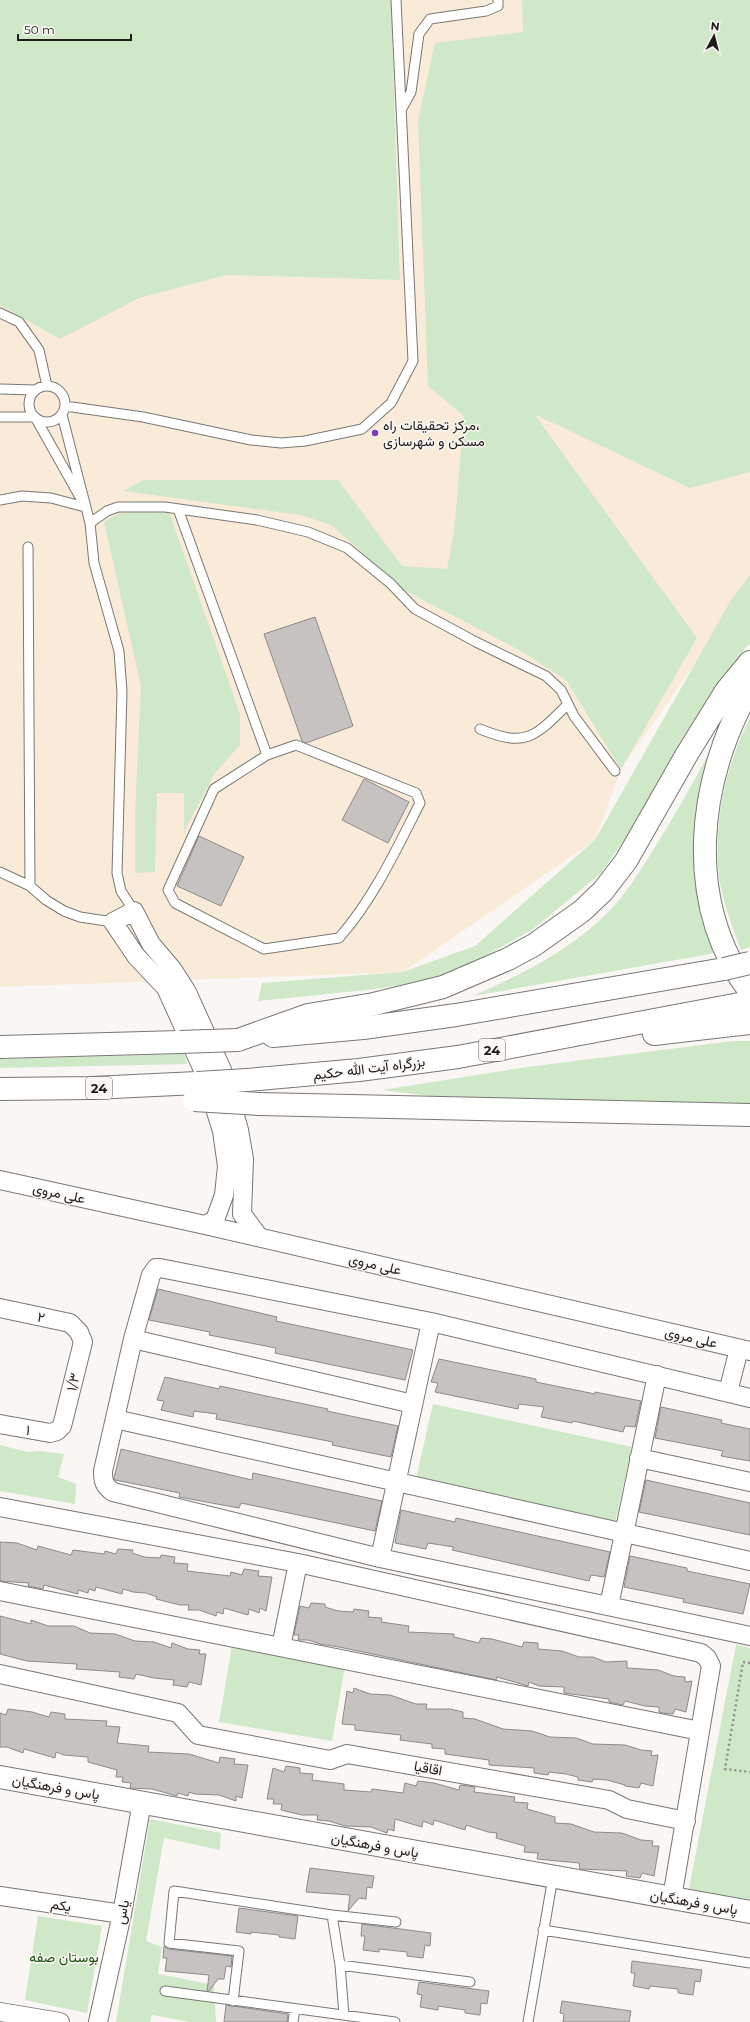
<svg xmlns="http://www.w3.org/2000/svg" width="750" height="2022" viewBox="0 0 750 2022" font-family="Montserrat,Vazirmatn,sans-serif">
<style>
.commercial{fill:#f9ebd7}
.green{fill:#cee8c8}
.building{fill:#c6c2c1;stroke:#8d8a89}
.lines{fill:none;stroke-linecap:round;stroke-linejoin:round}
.service-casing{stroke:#797774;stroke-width:11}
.minor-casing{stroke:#797774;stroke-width:20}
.tertiary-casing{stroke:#797774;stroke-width:24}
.trunk-casing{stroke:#797774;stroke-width:24}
.path{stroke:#918f8d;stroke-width:2.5;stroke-dasharray:2 3;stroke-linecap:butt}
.service{stroke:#fff;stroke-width:9}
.minor{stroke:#fff;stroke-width:18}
.tertiary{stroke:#fff;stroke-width:22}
.trunk{stroke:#fff;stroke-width:22}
.trunk-bridge-casing{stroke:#797774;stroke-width:24;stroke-linecap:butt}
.trunk-bridge{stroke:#fff;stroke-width:22}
.poi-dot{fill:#7a3db3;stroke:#f9f6f3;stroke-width:1.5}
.labels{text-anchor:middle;stroke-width:3;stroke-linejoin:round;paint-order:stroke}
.shield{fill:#f9f6f3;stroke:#605e5c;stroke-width:1}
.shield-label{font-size:13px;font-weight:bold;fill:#1e1d1c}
.poi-label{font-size:14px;fill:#1e1d1c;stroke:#f9f6f3;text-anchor:start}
.street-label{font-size:14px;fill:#1e1d1c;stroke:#f9f6f3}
.park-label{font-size:14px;fill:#184f09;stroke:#f9f6f3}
</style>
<rect width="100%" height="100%" fill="#f9f6f3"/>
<path class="commercial" d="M391,0H750V585L621,769L595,840L403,972L0,987V269L400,280Z"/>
<path class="green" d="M0,0H391L400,280L226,275L139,298L60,339L0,305Z
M522,0H750V472L690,488L534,414L697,638L621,769L566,680L521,651L404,590L331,525L301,515L123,491L144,480H338L402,566L447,569L454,532L464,416L428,386L418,121L435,43L523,32Z
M169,512L240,714V745L215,773L184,832V793H157L155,872L135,873V813L141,686L104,522L120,513Z
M750,575V644L745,648L689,729L655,797L600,874L533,929L469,965L424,981L376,989L258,1001L262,983L403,972L475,946L595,840L731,600Z
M750,718V947L741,950C731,923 719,893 718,865C715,814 727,763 750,718Z
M721,731L705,791L721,952L473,996C518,976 561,955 598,922C622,901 639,873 655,847C679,809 700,770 721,731Z
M733,1041H750V1106L430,1096L382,1090L527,1067Z
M184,1054L187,1064L0,1068V1059Z
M433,1404L632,1447L615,1523L416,1479Z
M0,1445L28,1452L40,1451L64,1454L58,1477L76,1484L75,1504L0,1491Z
M736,1645L750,1648V1901L689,1889Z
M232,1646L345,1666L332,1741L219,1722Z
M150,1819L221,1833L220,1850L164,1838L146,1941L162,1947L158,1974L214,1985L216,2022H190L152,2015L150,2022H116Z
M38,1916L102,1926L87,2013L25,2000Z"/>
<path class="building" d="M315,617L353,726L306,743L302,741L264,634Z
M364,779L409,802L388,843L342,820Z
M199,836L244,857L221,906L177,886Z
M158,1289L277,1317L276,1321L413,1350L405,1380L275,1353L276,1348L209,1335L210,1332L149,1320Z
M439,1359L536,1379V1382L595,1394V1392L641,1401L635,1427L625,1426L623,1432L573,1421L572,1423L541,1417L544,1407L519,1404L518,1409L435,1392L438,1383L431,1382Z
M165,1377L219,1389L220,1386L266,1396L328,1409L327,1411L398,1426L391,1457L332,1445L333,1442L216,1419L217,1414L194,1411L193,1417L161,1410L164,1401L157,1400Z
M661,1407L722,1420L721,1423L750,1429V1461L721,1456L723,1451L655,1438Z
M121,1449L252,1480L253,1473L382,1501L375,1531L241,1503L239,1508L179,1497L180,1493L115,1480L114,1478Z
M646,1480L750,1503V1535L639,1512Z
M401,1510L455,1522L456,1518L610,1552L604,1577L591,1575L589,1581L452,1550L454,1547L428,1543L426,1549L395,1543Z
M0,1542L17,1543L37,1550L38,1546L71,1555L73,1550L104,1554L105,1551L116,1554L118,1549L133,1550L132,1553L144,1557L160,1558L161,1555L175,1557L174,1563L188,1564L187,1571L230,1576L231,1572L242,1575L244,1569L259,1571L258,1576L272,1577L266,1611L260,1608L259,1613L249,1609L248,1615L224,1608L223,1614L217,1612L216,1616L199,1610H188L189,1605H180L156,1599L157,1597L146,1593L133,1592L123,1589L122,1594L96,1587L95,1591L89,1589L88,1593L78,1590V1594L44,1585L43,1589L28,1586L29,1583L0,1581Z
M630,1556L687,1568V1571L750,1584L743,1614L683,1602L684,1599L624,1587Z
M311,1603L325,1604V1607L338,1611L353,1612L354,1609L369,1611L368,1617L382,1618L381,1622L409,1626L408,1632L454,1634V1637L479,1643L481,1638L492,1639L522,1647L524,1642L538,1643V1649L562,1651L579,1657H593L606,1662L627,1661V1668L658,1670L674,1676L685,1677V1682L692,1681L686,1712L675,1709L673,1714L663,1713L659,1712V1707L645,1706L625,1701L623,1705L609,1702V1699L564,1693V1687L539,1686L529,1682L528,1686L497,1677L496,1680L339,1647L320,1644L308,1640H298L299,1635H294L300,1606L309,1608Z
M0,1616L31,1624V1620L48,1626H74L90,1633L115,1634L135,1641L154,1642L171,1648L172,1643L188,1649L200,1650L199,1654H206L201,1685L189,1682L187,1687L173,1685L174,1680L154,1678L136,1674L134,1679L119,1677L120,1672L76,1669L77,1664L27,1661L0,1654Z
M354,1688L370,1694L390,1695L416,1704H427L426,1709H450L463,1712V1718L475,1719L503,1729L532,1731L550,1737L576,1738L593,1744L625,1745L641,1750L652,1751L651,1756L658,1755L653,1786L641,1783L639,1788L625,1786V1785L607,1780L593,1779L592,1782L578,1780V1777L566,1774L549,1772L548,1775L534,1773V1768L489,1765V1760L445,1754V1749L432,1748V1744L400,1740L401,1735L355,1730V1725L342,1724L347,1691L353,1693Z
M8,1709L32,1712L49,1717L51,1712L65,1714V1719L107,1721L106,1726L120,1727L117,1743L149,1746L148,1752L189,1754L219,1763L220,1757L235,1759L234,1764L248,1765L242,1798L236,1796V1801L219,1795L195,1794L189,1792L188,1796L178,1793L177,1796L152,1789L130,1788L131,1783L122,1782L123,1777H116L117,1770L88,1762V1757L64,1755L56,1752L55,1758L24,1749L23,1753L7,1747H0V1713L6,1715Z
M286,1766L300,1768V1773L313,1774L312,1780L344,1784V1790L371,1792L372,1789L403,1793L405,1783L416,1786L418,1781L434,1783L459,1790L460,1785L475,1787L474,1792L515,1797L514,1802L528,1803L527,1809L555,1817V1823L571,1824L594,1832L622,1833L641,1840L653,1841L652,1846H659L654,1876L642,1873L640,1878L626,1876L627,1871L580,1869L579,1863L537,1859L538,1853L524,1852L525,1846L496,1838L497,1833L488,1832L466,1825L465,1830L434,1820L433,1825L423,1821L422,1827L395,1819L394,1831L388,1829L387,1833L371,1827L345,1826L329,1821L317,1820L318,1815H302L281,1810L282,1804H273L274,1799H267L273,1768L284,1772Z
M310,1868L374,1876L372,1888L367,1887L366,1899L359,1898L348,1911L350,1895L306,1892Z
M239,1908L298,1916L295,1939L279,1937V1935L251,1932V1934L236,1932Z
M362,1924L431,1933L430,1946L425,1945L423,1958L407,1956V1952L379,1949V1952L363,1950L365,1936H361Z
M164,1946L168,1949L232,1956L231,1967L226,1966L224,1979H218L209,1991H207L209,1975L165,1971L167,1958H163Z
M632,1961L702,1970L700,1982L695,1981L693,1995L678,1993V1989L650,1986L649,1989L633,1986L635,1973H631Z
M419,1982L489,1991L487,2004L481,2003L480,2015L465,2013V2010L438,2006V2010L420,2007L422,1995L417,1994Z
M562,2001L631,2011L629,2022H563L564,2014L560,2013Z
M226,2005L288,2014L287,2022H224Z"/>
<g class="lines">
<defs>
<path id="service" d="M401,110L411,92L419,34L430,19L486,11L498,6V0
M0,313L19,322L39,350L47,386
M29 404a18 18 0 1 1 36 0a18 18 0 1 1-36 0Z
M0,389L36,390
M65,406L143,417L251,440L281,443L305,441L362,429L391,403L413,361L396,0
M62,415L90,523L94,563L119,651L122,692L117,873L121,891L134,911
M0,417H35L80,497
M0,500L22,496L51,498L85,507
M178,509L267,755
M90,523L107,511L118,507H165L257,520L308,532L347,548L390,583L415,609L476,642L546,676L561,690L574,716L615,771
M28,547L30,886
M480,729C526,748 535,737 568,704
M296,745L416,793L420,803C396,850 374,898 339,938L264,949L175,903L168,890L214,789L267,755Z
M0,872L30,886L46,900L64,911L80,917L113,922
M332,1915L340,1965
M543,1930L750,1963
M165,1991L395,2022
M233,2001L239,1951L169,1943L174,1891L332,1915L396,1922
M344,2015L340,1965L470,1982
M293,2022L295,2009
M528,2022L553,1877"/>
<path id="minor" d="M0,1180L205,1225L750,1351
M205,1225L215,1220L224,1195L227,1166L222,1131L203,1070L166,988L136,956L113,922L134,911L151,944L173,970L187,992L222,1070L239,1130L244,1159L242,1214L259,1237
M0,1308L70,1323L79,1332L83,1342L62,1426L57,1431L50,1433L0,1424
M133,1339L413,1404
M728,1392L739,1349
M750,1398L431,1322L160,1268H156L151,1275L133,1339L103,1471C103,1481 104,1486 113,1492L380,1558L750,1636
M115,1419L750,1561
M639,1458L750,1482
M0,1507L298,1563L701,1653L707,1658L711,1666L672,1898
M380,1558L431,1322
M0,1591L700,1731
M609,1606L657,1375
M281,1647L298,1563
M0,1674L178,1713L198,1735L330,1760L347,1754L609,1800L627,1809L686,1821
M0,1896L122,1914
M0,2012L60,2022
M98,2022L122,1914L142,1802"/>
<path id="tertiary" d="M0,1777L750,1912"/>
<path id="trunk" d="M750,688C697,780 683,902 750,992
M654,1034L750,1023
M273,1036L363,1028L456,1015L724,969
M238,1040L308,1015L374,1004L443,987L508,959L534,945L582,911L603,891L626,861L687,754L726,691L750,662
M0,1047L180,1042
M247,1080L359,1070L458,1057L750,1002
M0,1089L92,1088L197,1083
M259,1104L750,1115"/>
</defs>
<use href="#service" class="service-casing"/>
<use href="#minor" class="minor-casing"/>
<use href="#tertiary" class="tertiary-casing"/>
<use href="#trunk" class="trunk-casing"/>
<path class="path" d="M750,1663L743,1662L725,1769L750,1772"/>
<use href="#service" class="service"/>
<use href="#minor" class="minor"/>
<use href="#tertiary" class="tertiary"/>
<use href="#trunk" class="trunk"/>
<defs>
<path id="trunk-bridge" d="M724,969L750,963
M180,1042L238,1040
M197,1083L247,1080
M194,1100L259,1104"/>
</defs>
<use href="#trunk-bridge" class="trunk-bridge-casing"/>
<use href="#trunk-bridge" class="trunk-bridge"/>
</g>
<circle class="poi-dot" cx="375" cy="433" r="4"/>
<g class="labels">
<g class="shield">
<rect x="479" y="1039" width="26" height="22" rx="3"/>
<rect x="86" y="1077" width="26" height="22" rx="3"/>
</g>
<g class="shield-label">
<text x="492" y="1055">24</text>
<text x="99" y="1093">24</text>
</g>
<g class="poi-label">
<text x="383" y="430">مرکز تحقیقات راه،<tspan x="383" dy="16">مسکن و شهرسازی</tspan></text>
</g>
<g class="street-label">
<text transform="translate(369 1068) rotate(-7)" y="5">بزرگراه آیت الله حکیم</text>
<text transform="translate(59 1193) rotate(12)" y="5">علی مروی</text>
<text transform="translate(375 1264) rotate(13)" y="5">علی مروی</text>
<text transform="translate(41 1317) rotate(12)" y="5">۲</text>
<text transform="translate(691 1337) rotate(13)" y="5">علی مروی</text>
<text transform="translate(73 1382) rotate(-76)" y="5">۱/۳</text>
<text transform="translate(28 1430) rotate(10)" y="5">۱</text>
<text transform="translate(428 1768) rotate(10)" y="5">اقاقیا</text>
<text transform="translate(56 1787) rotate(10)" y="5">پاس و فرهنگیان</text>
<text transform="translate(375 1845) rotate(10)" y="5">پاس و فرهنگیان</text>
<text transform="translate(694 1902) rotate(10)" y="5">پاس و فرهنگیان</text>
<text transform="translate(61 1905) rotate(9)" y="5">یکم</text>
<text transform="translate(122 1912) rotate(-79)" y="5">یاس</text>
</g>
<g class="park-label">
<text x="64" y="1962">بوستان صفه</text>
</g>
</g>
<g transform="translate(714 36) rotate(7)" stroke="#f9f6f3" stroke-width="3" paint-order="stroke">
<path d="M0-3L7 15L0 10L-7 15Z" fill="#1e1d1c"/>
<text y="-6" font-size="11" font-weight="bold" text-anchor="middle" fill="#1e1d1c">N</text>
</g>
<path d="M18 34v6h113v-6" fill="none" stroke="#1e1d1c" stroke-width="2"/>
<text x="24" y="34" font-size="12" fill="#1e1d1c" stroke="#f9f6f3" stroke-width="3" paint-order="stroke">50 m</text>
</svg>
